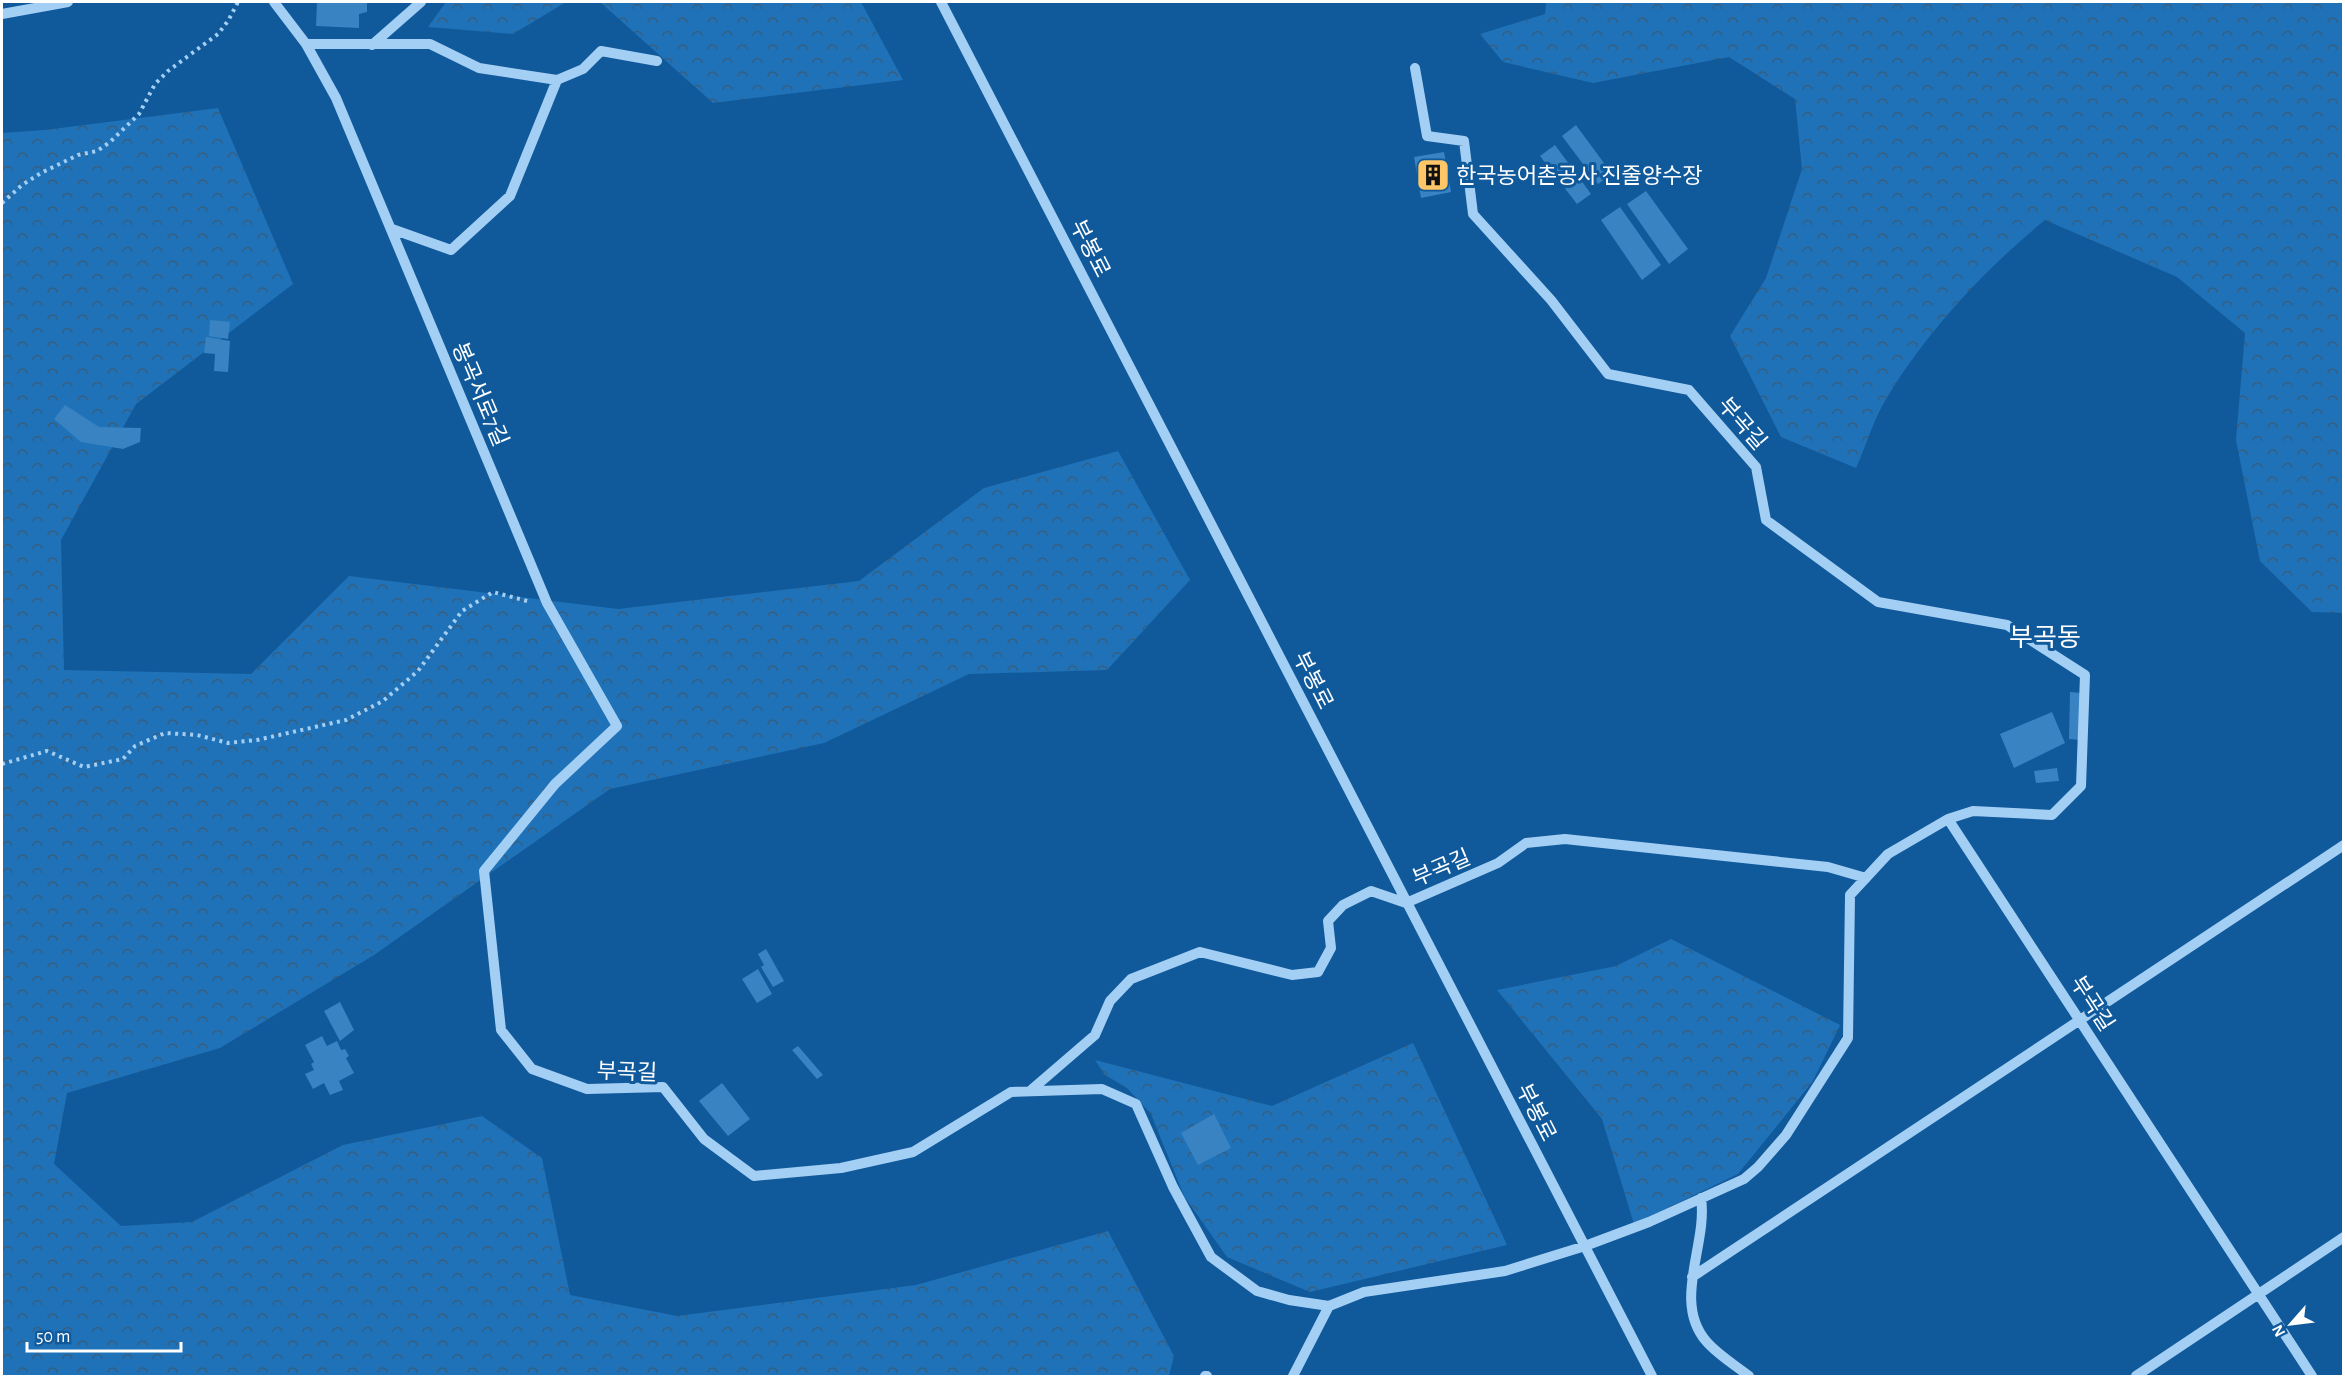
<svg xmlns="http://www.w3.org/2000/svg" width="2345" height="1378" viewBox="0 0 2345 1378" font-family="'Alegreya Sans','Noto Sans KR',sans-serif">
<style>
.forest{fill:url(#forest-crowns)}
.building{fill:#3983c2}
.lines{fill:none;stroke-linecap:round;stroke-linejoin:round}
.path{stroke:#a4cff5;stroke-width:4;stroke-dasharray:3 4.5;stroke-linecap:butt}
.minor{stroke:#a4cff5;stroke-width:10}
.labels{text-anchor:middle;stroke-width:6;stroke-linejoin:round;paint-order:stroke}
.poi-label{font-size:22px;fill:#fff;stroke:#10599b;text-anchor:start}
.street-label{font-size:22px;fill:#fff;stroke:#10599b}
.quarter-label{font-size:26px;fill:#fff;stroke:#10599b}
</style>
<defs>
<pattern id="forest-crowns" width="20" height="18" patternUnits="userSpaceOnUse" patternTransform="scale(1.5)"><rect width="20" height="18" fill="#1f72b8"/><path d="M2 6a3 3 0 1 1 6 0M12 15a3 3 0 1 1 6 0" fill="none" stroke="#385d7d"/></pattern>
</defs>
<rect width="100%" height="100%" fill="#10599b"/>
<path class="forest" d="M446,2H566L513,34L428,27Z
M600,2H861L903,80L713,103Z
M1546,2H2343V613L2312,612L2260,561L2236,440L2245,333L2177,277L2045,220C1985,269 1925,333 1885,401C1873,421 1866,446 1856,468L1781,437L1730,336L1766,278L1802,169L1795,99L1729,57L1593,83L1503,62L1480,34L1545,14Z
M218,108L293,284L136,404L61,540L64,670L251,674L349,576L618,609L859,581L984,488L1118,451L1190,580L1107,670L969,674L824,743L610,789L374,955L220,1048L67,1093L54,1164L121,1226L192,1222L343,1145L482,1116L542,1158L570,1295L677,1316L916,1285L1108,1231L1174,1356L1169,1376H2V133L45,130Z
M1671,939L1840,1025L1813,1081L1738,1174L1634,1224L1602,1119L1497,990L1616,966Z
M1413,1043L1507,1245L1310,1292L1227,1257L1184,1196L1151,1114L1127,1088L1105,1075L1095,1060L1272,1106Z"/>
<path class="building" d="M317,2H367V12L359,14V28L316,26Z
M1576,125L1612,174L1598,184L1562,136Z
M1555,145L1591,194L1577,204L1540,156Z
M1444,152L1451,192L1421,198L1414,157Z
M1646,191L1688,249L1669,264L1627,204Z
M1620,207L1661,265L1642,280L1601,220Z
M210,320L230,322L228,339L209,336Z
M206,337L230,341L228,372L214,371L215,354L204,353Z
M65,405L99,427L141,428L140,442L123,449L81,442L54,419Z
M2070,692L2082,693L2081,740L2069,739Z
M2052,712L2065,743L2014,768L2000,734Z
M2057,768L2059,781L2036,783L2034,771Z
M766,949L784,981L773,987L761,967L764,965L758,954Z
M758,969L772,994L757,1003L742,979Z
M340,1002L354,1030L340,1041L324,1011Z
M322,1036L327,1046L337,1041L341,1050L345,1049L349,1056L346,1058L354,1073L339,1081L343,1090L330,1095L324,1083L313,1089L305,1074L314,1070L311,1064L314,1062L305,1045Z
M798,1046L823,1075L817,1079L792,1050Z
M722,1083L750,1119L728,1136L699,1101Z
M1214,1114L1231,1148L1198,1165L1181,1133Z"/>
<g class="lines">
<path class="path" d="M2,203L22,185L41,173L78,155L97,151L110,142L139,114L155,84L168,71L218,34L228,21L238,2
M2,764L47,751L84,767L123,759L135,746L165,733L197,735L228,743L257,740L346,720L383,701L418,671L462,611L493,592L531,602"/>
<path class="minor" d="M274,2L306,44L336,98L547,603L617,726L555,784L484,871L501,1030L532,1069L587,1089L663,1087L704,1139L754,1176L841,1168L913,1152L1011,1092L1102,1089L1136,1104L1173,1187L1211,1257L1257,1291L1289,1300L1329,1306L1364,1292L1505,1271L1585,1246L1649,1222L1744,1179L1758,1167L1786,1135L1848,1038L1850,895L1888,854L1948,819L2312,1376
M941,2L1652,1376
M2,14L68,2
M306,44H430L479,68L557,80L510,196L451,250L392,229
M372,45L421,2
M1415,68L1427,136L1464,141L1473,214L1551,300L1608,374L1689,390L1756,467L1766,520L1878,602L2007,625L2085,675L2081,786L2052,815L1973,811L1948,819
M557,80L583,69L601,51L657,61
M1030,1091L1095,1035L1110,1001L1131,979L1200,952L1292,975L1318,972L1331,948L1328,921L1343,905L1371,891L1406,903L1498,863L1526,843L1565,839L1828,867L1866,878
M1701,1198C1708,1244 1672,1301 1706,1341C1718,1355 1735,1365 1749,1376
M1692,1277L2344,845
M1205,1376H1207
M1293,1376L1329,1306
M2136,1376L2344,1237"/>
</g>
<defs>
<symbol id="building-square" viewBox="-11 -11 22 22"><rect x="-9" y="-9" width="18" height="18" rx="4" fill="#ffc667" stroke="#10599b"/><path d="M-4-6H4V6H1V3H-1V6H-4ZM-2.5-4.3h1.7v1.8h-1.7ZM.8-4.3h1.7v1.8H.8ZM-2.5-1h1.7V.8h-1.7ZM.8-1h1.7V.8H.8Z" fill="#111"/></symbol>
</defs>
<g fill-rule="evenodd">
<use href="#building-square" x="1414" y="156" width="38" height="38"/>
</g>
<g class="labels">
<g class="poi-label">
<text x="1456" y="183">한국농어촌공사 진줄양수장</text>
</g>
<g class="street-label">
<text transform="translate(1091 248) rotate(63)" y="8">부봉로</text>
<text transform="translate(481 394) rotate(67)" y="8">봉곡서로7길</text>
<text transform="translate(1743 423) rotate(49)" y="8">부곡길</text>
<text transform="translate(1314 680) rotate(63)" y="8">부봉로</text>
<text transform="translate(1441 867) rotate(-23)" y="8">부곡길</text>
<text transform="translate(2093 1003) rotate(57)" y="8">부곡길</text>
<text transform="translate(627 1071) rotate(2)" y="8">부곡길</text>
<text transform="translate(1537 1112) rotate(63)" y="8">부봉로</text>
</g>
<g class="quarter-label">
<text x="2045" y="646">부곡동</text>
</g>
</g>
<rect width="2345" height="1378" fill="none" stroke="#ffffff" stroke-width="6"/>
<g transform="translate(2291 1324) rotate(242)" stroke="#10599b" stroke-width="4.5" paint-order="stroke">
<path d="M0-4.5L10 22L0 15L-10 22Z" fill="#ffffff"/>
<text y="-9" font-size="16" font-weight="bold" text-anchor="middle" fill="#ffffff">N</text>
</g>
<path d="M27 1342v9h154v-9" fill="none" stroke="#ffffff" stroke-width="3"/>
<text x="36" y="1342" font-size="18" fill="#ffffff" stroke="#10599b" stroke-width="4.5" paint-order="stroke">50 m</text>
</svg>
